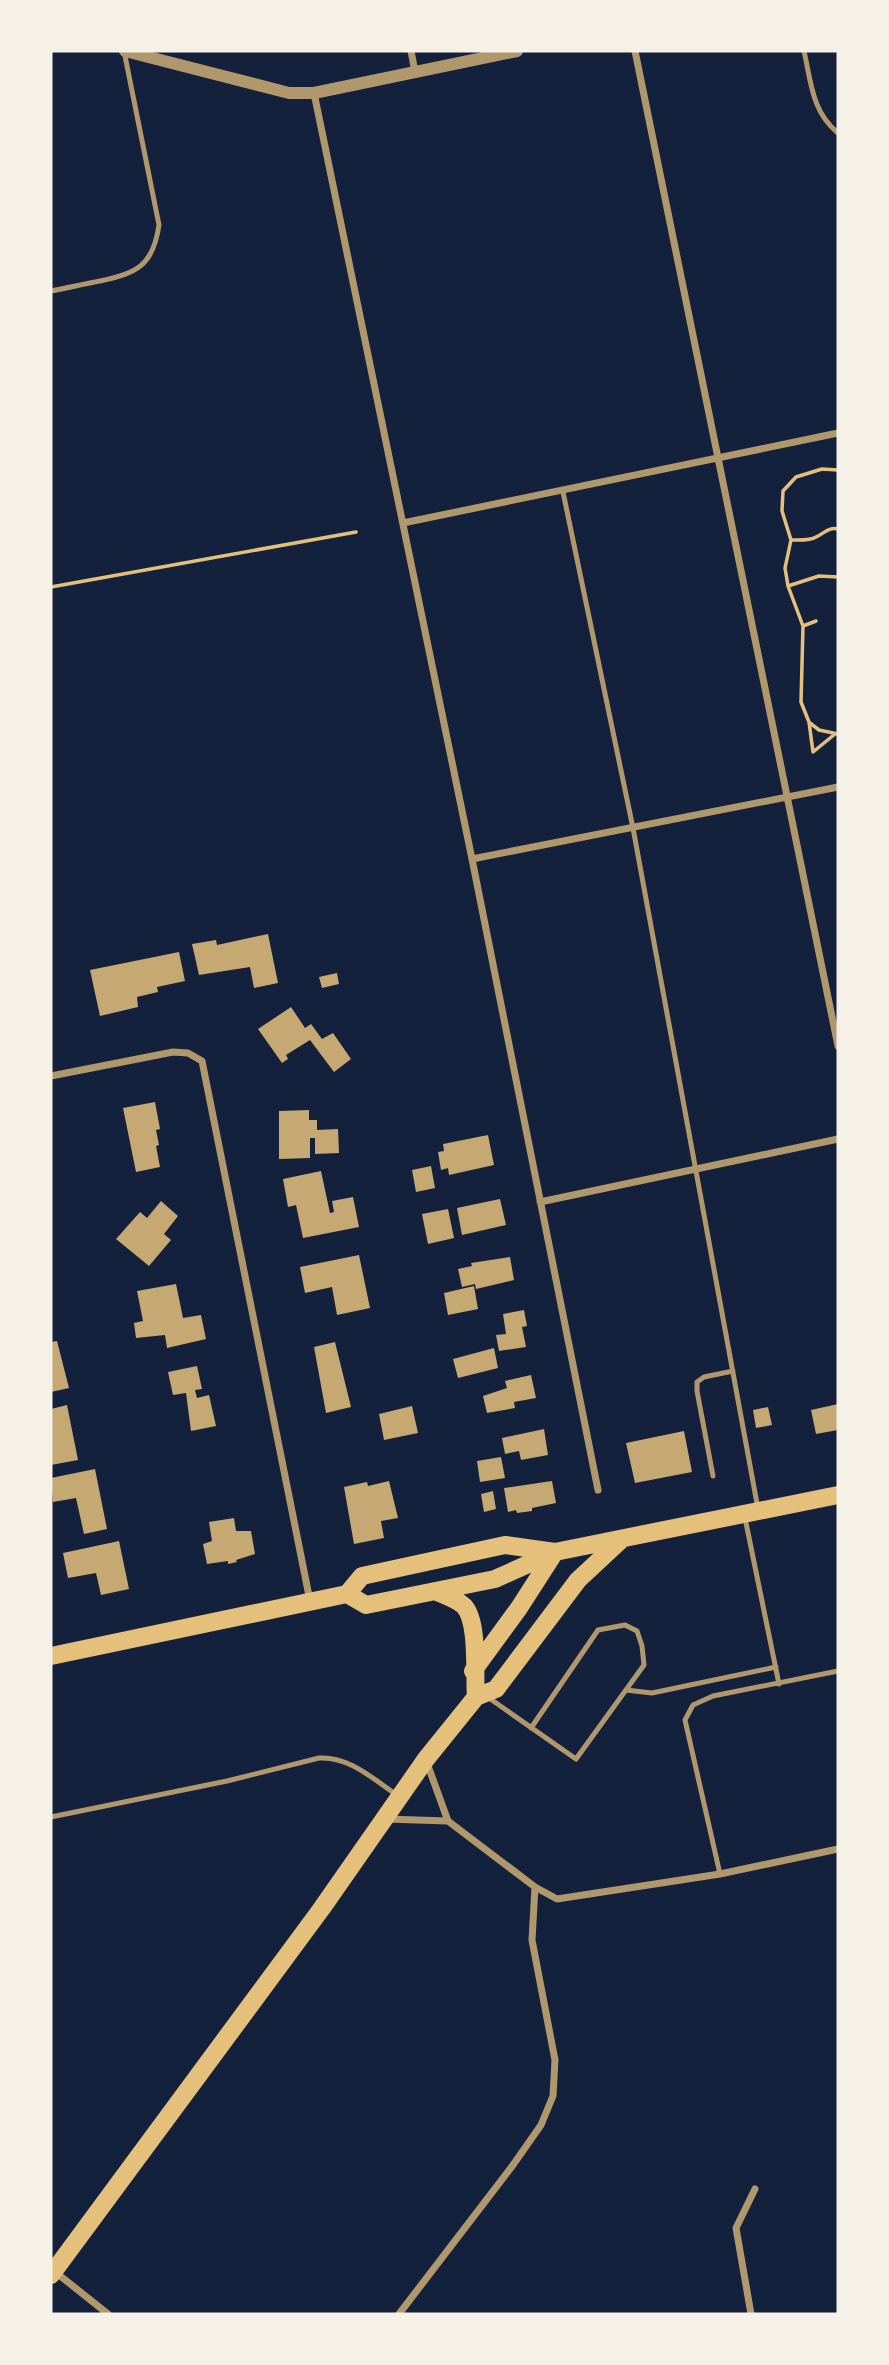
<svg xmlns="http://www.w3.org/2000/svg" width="889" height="2365" viewBox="0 0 889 2365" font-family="'Libre Baskerville',serif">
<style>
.building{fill:#c6a872}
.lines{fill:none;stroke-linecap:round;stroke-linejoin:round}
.path{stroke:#e5c07b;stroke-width:3.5}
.service{stroke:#b1986c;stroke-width:5}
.minor{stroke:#b1986c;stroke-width:7}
.tertiary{stroke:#b1986c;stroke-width:12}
.primary{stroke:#e5c07b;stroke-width:18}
</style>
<rect width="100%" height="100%" fill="#14213d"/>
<path class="building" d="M268,934L278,983L254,988L250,967L199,975L192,944L216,940L217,945Z
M179,952L185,981L157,987L158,992L137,997L138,1007L100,1016L90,970Z
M337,973L339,984L322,988L319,977Z
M291,1007L305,1028L311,1024L322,1039L333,1033L351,1059L334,1072L310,1040L286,1055L288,1059L282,1063L258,1029Z
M155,1102L160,1129L156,1130L159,1145L156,1146L160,1167L136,1172L123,1108Z
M309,1110V1120H317V1130L338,1129L339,1153L315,1154V1138H310V1158L279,1159V1111Z
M488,1135L494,1165L449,1175L448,1168L441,1170L438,1152L444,1151L443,1144Z
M431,1166L435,1188L416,1192L412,1170Z
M321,1171L330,1213L334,1212L332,1201L353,1197L359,1227L303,1238L296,1205L288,1207L283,1179Z
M500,1199L506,1225L462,1235L457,1208Z
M161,1201L178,1216L164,1234L171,1240L149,1266L116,1239L140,1212L147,1218Z
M448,1209L454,1238L428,1244L422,1214Z
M359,1255L370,1308L337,1315L332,1287L305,1293L300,1267Z
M510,1257L514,1280L476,1289L475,1284L462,1287L458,1269L472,1266L471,1263Z
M176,1284L183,1318L201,1315L206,1339L167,1348L165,1335L136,1338L134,1323L143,1321L137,1291Z
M474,1286L478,1309L448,1315L444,1293Z
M524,1310L527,1326L522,1327L526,1347L499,1351L496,1335L506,1334L503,1314Z
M57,1341L69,1388L51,1392V1342Z
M335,1342L351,1407L326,1413L314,1347Z
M494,1348L498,1368L458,1378L453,1359Z
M197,1366L202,1389L195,1390L197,1398L209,1395L216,1426L191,1431L186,1393L173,1395L168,1372Z
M531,1375L536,1398L514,1402L515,1408L487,1413L483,1396L507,1388L505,1381Z
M838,1404V1430L816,1434L811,1410Z
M67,1405L78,1460L51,1465V1409Z
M412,1406L418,1433L384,1440L379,1414Z
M768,1407L772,1425L756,1428L753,1410Z
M544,1429L548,1455L521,1460L519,1451L505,1454L502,1438Z
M684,1431L692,1472L635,1483L626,1443Z
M501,1457L505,1478L480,1482L477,1461Z
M95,1469L107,1529L84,1534L76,1498L53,1502L51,1478Z
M389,1481L398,1518L381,1521L384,1538L354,1544L344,1487L367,1482L368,1486Z
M552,1481L556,1503L532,1508V1511L517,1513L516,1510L508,1512L504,1488Z
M493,1491L496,1509L484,1512L481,1494Z
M234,1518L236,1531H251L255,1554L236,1560L237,1562L228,1564V1561L207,1564L203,1544L212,1541L209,1522Z
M119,1541L129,1589L101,1595L96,1573L68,1578L63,1553Z"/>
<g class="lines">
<path class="path" d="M791,540C799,540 810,541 816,537C825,533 828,527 838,529
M788,586L819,576L838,577
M51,587L356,532
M803,626L816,621
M810,723L819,730L838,734
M835,734L813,752L809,722L801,702L803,626L788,586L785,568L791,540L782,511L783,491L796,477L822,469L838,470"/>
<path class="service" d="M804,51C811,82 812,112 838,133
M51,291C67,288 84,284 100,281C137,273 153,266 159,225L124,51
M563,492L633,828L758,1509
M713,1476L697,1391V1382L704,1377L733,1371
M745,1518L779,1684
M626,1690L652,1693L776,1667
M489,1698L576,1759L644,1665L642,1646L637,1631L625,1625L598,1630L531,1728
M51,1817L227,1781L319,1758C349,1756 373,1779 397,1795
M720,1874L685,1720L693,1705L713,1696L838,1671"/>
<path class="minor" d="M411,51L415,72
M635,51L838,1046
M314,93L472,859L598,1490
M403,523L838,433
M472,859L838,787
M51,1076L173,1052L188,1053L202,1061L310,1601
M540,1202L838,1139
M427,1763L448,1821L535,1887L557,1899L720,1874L838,1849
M385,1819L448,1821
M54,2271L108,2314
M399,2314L513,2165L541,2125L553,2096L555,2060L532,1940L535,1887
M751,2314L736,2228L755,2189"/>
<path class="tertiary" d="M125,51L289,93H314L517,51"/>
<path class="primary" d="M435,1591C444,1595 457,1599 464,1606C479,1622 474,1675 476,1697
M347,1594L366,1605L495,1579L555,1552L838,1495
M51,1656L347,1594L362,1576L505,1545L555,1552
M473,1671L519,1608L555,1552
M51,2275L322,1908L426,1759L476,1697L496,1689L578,1580L621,1540"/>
</g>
<rect width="889" height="2365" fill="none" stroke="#f6f1e7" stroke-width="105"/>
</svg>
